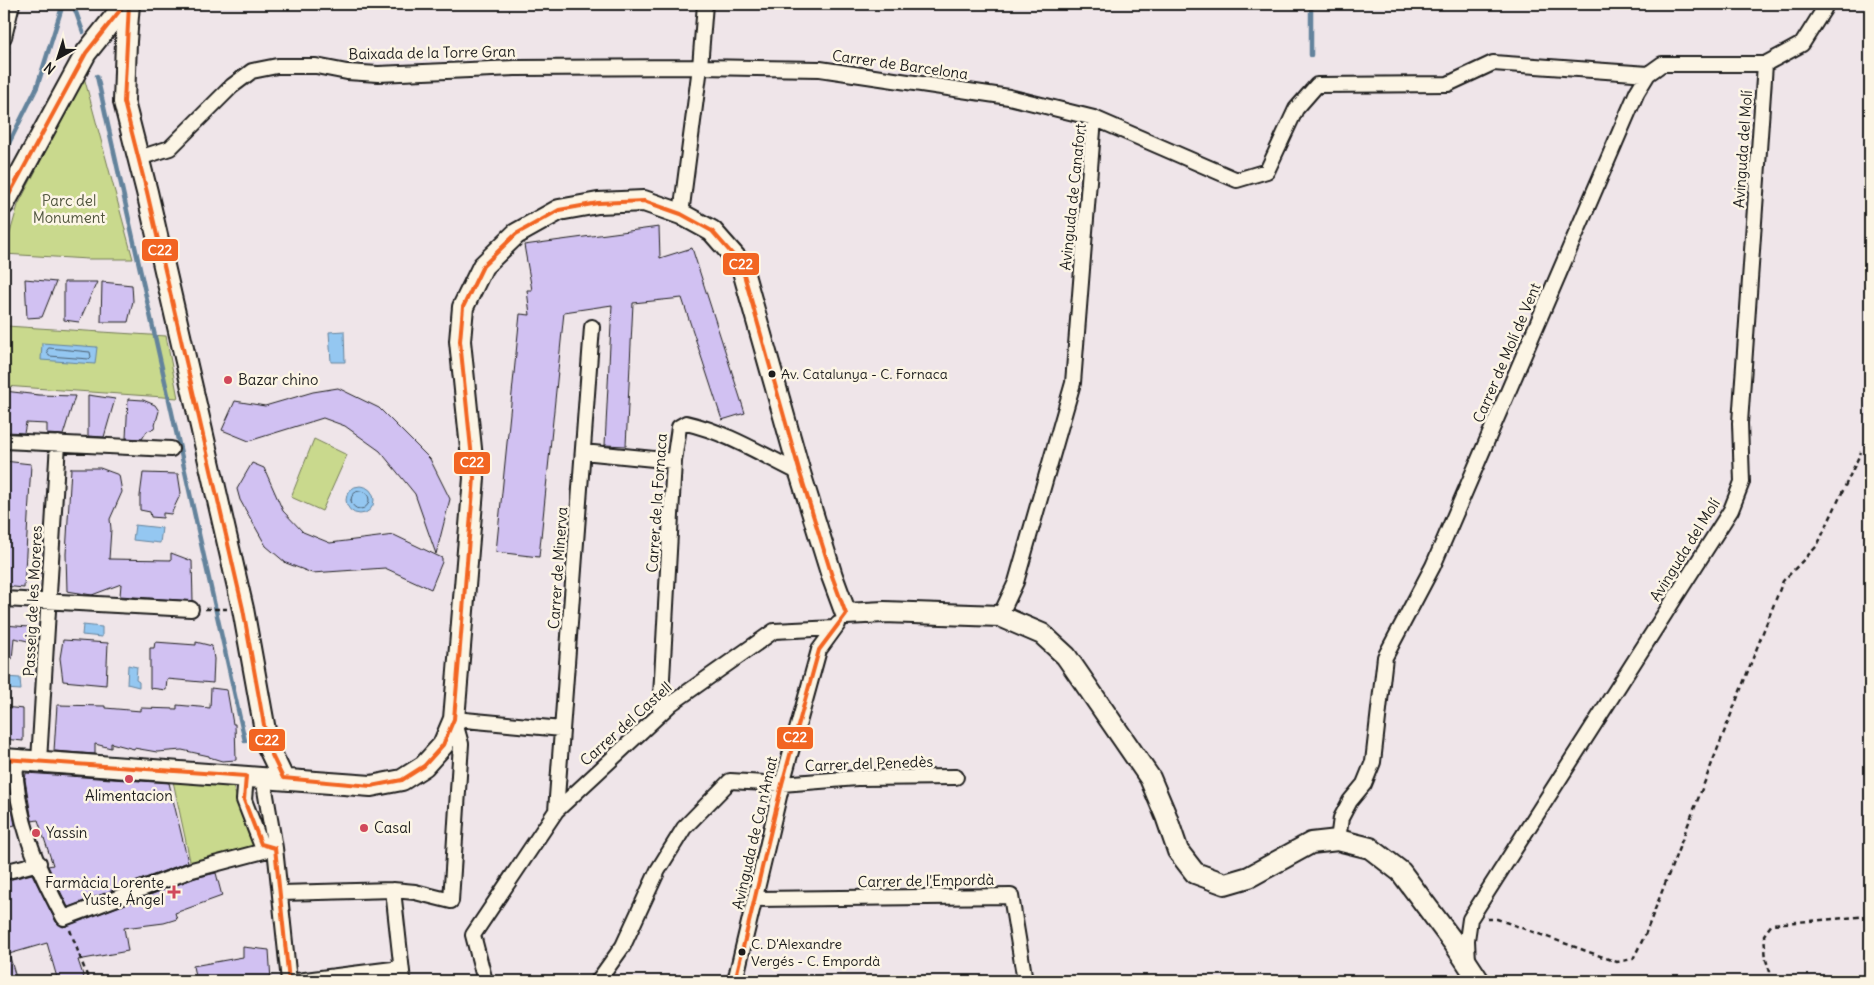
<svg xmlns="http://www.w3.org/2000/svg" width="1874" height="985" viewBox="0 0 1874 985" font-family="Delius,sans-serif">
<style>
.green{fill:#c9d98d;stroke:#727a54}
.water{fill:#94c7f1;stroke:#64839c}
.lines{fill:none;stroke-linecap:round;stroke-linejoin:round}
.shore{stroke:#4c6071;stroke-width:1}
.stream{stroke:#64839c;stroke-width:4.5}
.building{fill:#d1c1f2;stroke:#1c1c1c}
.street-casing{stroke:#1c1c1c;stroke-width:18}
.secondary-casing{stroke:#1c1c1c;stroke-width:24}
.path{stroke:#1c1c1c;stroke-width:2.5;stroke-dasharray:5 4;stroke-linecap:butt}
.street{stroke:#fcf5e5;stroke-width:14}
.secondary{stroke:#fcf5e5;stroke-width:20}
.bus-1-casing{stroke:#fcf5e5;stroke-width:8}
.bus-1{stroke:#f26522;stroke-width:4}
.bus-dot{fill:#1c1c1c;stroke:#fcf5e5;stroke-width:2}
.poi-dot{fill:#d1495b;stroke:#fcf5e5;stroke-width:2}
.labels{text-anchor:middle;stroke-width:5;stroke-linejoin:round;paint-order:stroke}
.bus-label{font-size:14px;fill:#1c1c1c;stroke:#fcf5e5;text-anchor:start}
.street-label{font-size:15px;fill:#1c1c1c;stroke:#fcf5e5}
.park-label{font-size:15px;fill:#50553e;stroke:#fcf5e5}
.poi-label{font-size:15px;fill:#1c1c1c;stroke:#fcf5e5;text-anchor:start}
.line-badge{stroke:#fcf5e5;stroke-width:2}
.badge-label{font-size:14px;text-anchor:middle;font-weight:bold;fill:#fff}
</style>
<rect width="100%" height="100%" fill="#efe5e9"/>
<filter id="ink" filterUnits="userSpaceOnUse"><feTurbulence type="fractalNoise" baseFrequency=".02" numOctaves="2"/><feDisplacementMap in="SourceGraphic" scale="10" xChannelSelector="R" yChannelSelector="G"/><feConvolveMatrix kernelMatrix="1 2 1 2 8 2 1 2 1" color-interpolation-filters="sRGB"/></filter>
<g filter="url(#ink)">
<path class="green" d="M84,77L133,259H88L4,254L18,205Z
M6,326L166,336L178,398L4,386V340Z
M314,439L347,455L322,511L291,497Z
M217,778L233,787L256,850L192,870L173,781Z"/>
<path class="water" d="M344,331L345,362H331L329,332Z
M42,343L97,347L95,364L41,360Z
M346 500a14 14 0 1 1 28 0a14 14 0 1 1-28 0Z
M135,525L162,528L160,543L133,540Z
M83,625L102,627V637L82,635Z
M128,665L137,667L136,680L139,682V687L127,684Z
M4,677L20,678L21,690L4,689Z"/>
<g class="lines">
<path class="shore" d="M49,348L90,352L91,357L89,359L49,356L47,351Z
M351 500a9 9 0 1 1 18 0a9 9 0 1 1-18 0Z"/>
<path class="stream" d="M73,4L83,32
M1311,55V4
M97,76L245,741
M4,153L37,87L63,4"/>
</g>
<path class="building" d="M659,227L660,258L692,248L745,413L722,420L682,298L633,303L626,446L605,445L612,305L564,312L539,557L496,552L520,314L530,315L527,290H532L524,245Z
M25,279L56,282L42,317L27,318Z
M64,282H97L79,322L64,320Z
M102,282L132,285L133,301L128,322H101Z
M338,388L379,408L430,459L450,499L436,554L415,494L380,451L345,426L323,418L249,441L222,430L235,401L265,406L313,392Z
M4,391L39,395L75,396L63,435L47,434V424L26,423L24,433L8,432L9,420L4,419Z
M88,395L115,399L104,437L88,436Z
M128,399L143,400L155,405L159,411L154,429L147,431L142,439L126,438Z
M4,461L31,464L24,588L4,586Z
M252,463L264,468L283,511L303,532L330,543L394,535L442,558V562L431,589L385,568L312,573L286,563L266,546L240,500L237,489Z
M71,468H100L119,475L122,492L110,519L111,529L109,559L171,560V553L192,561L193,601L120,596L121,584L92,595L67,591L66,554Z
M143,473L178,474L181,493L171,514L163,513V518L151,517L150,512L140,510V496Z
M4,625L29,627L28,641L14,638L12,659L4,658Z
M63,640L108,643L106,685L63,681L60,658Z
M155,642L196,645V642L212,646L214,659L213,683L167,679L166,690L150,688V648H154Z
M211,688L227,690L233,724H235L236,760L222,761L209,757V756L182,750L157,752L134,748V749L111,743V748L95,744V754L54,751L57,705L105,706V708L141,711V708L177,709V705L210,708Z
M4,707L23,709V741L4,739Z
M26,773L169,783L188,862L68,907L48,866L53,865L38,820L32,821L25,780Z
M9,794L15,825L4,828V801Z
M216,873L222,896L175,913L177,919L164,923L124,928L128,951L78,960L85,981H58L47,943L9,954L17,981H4V947L6,946L4,939V881L32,874L56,922L63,927L195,878Z
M243,947L269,950L271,981H196L193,966L243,957Z"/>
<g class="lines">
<defs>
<path id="street" d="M4,37L12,4
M139,158L170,148L232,86L252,71L277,66H316L347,72L378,74L515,68L700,67L820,69L1009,97L1094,118L1237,180L1267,171L1296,109L1317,85L1448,84L1493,63L1648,74
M681,214L700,67L705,4
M4,441L171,449
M583,452L674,461
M4,599L191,609
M1000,616L1016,582L1073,383L1094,118
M660,714L674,461L679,427L686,423C726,432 763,455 800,473
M15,760C16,818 36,867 64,918L192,870L275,848
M39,761L58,443
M246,776L244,800L261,844L275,848
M263,778L275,848L289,981
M556,811L592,327
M1338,840L1341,818L1350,801L1364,784L1373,762L1385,657L1433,566L1637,92L1648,74L1662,64H1765L1802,44L1824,9L1826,4
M4,872L39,863
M393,890L403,981
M281,893L393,890L415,892L451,901L461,744L454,719L562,729
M756,899L1011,896L1025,981
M1468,962L1467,940L1470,919L1731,510L1742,482L1740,423L1765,64
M297,981L401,968
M485,981L473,935L556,811L672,703L774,631L835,628
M598,981L623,946L658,870L684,828L730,781L782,784L857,778L956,777
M735,981L782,784L819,650L838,624"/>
<path id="secondary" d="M129,4L126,41L124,102L147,192L243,609L268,747L283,778
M4,204L86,53L125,4
M4,759L371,786L402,780L424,766L443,745L454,719L474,478L460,341L463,307L483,266L516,234L559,210L598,203L644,201L681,214L712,231L741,264L800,473L832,576L846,614L884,612L1000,616L1042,634L1066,656L1150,778L1166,816L1178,851L1195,873L1225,884L1249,877L1311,843L1338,840L1370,848L1401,872L1454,943L1479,981"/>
</defs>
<use href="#street" class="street-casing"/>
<use href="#secondary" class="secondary-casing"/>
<path class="path" d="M4,73L9,49
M205,609H227
M1487,919H1497L1617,962L1633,959L1645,935L1783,581L1817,546L1861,452
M70,930L89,981
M1773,981L1766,960L1764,935L1772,924L1870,916"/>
<use href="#street" class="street"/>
<use href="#secondary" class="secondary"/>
<defs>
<path id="bus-1" d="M129,4L124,102L147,192L243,609L268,747L283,778L371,786L402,780L424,766L443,745L454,719L474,478L460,341L463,307L483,266L516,234L559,210L598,203L644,201L681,214L712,231L741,264L800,473L832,576L846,614L819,650L782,784L735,981
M4,204L86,53L125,4
M4,759L246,776L244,800L261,844L275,848L289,981"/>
</defs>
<use href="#bus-1" class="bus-1-casing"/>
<use href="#bus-1" class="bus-1"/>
</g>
</g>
<g class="bus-dot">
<circle cx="772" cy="374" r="4.5"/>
<circle cx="742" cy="952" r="4.5"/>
</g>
<g class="poi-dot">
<circle cx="228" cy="380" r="5"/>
<circle cx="129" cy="779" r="5"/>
<circle cx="364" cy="828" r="5"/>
<circle cx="36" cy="833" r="5"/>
<path d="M171.5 884.5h5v5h5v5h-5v5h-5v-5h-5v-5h5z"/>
</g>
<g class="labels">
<g class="bus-label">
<text x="781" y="379">Av. Catalunya - C. Fornaca</text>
<text x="751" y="949">C. D'Alexandre<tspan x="751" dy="17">Vergés - C. Empordà</tspan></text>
</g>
<g class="street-label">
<text transform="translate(432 53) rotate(-1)" y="5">Baixada de la Torre Gran</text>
<text transform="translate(900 65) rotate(8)" y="5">Carrer de Barcelona</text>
<text transform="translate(1743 149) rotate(-86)" y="5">Avinguda del Molí</text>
<text transform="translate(1073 197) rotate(-84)" y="5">Avinguda de Canafort</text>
<text transform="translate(1507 353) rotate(-67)" y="5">Carrer de Molí de Vent</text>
<text transform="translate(657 503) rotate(-86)" y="5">Carrer de la Fornaca</text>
<text transform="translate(1685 550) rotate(-58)" y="5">Avinguda del Molí</text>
<text transform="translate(558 568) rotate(-86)" y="5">Carrer de Minerva</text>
<text transform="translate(33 601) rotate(-87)" y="5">Passeig de les Moreres</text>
<text transform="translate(626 724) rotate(-42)" y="5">Carrer del Castell</text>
<text transform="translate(869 764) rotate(-2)" y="5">Carrer del Penedès</text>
<text transform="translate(755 833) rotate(-77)" y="5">Avinguda de Ca n'Amat</text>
<text transform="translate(926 881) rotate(-1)" y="5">Carrer de l'Empordà</text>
</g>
<g class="park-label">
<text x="69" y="206">Parc del<tspan x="69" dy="17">Monument</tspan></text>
</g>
<g class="poi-label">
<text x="238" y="385">Bazar chino</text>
<text x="129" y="801" text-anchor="middle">Alimentacion</text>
<text x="374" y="833">Casal</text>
<text x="46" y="838">Yassin</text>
<text x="164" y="888" text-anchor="end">Farmàcia Lorente<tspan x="164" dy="17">Yuste, Ángel</tspan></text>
</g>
</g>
<g class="line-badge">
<rect x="141" y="238" width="38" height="24" rx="5" fill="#f26522"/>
<rect x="722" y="252" width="38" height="24" rx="5" fill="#f26522"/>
<rect x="453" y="451" width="38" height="24" rx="5" fill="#f26522"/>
<rect x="776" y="726" width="38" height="24" rx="5" fill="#f26522"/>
<rect x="248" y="728" width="38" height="24" rx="5" fill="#f26522"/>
</g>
<g class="badge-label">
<text x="160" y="255">C22</text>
<text x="741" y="269">C22</text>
<text x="472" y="467">C22</text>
<text x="795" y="742">C22</text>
<text x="267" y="745">C22</text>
</g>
<rect width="1874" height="985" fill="none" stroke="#fcf5e5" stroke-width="20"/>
<rect x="10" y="10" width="1854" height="965" fill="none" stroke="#1c1c1c" stroke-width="2" filter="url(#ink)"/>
<g transform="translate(58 58) rotate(219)" stroke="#fcf5e5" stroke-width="4" paint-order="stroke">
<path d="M0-4L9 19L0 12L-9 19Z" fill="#1c1c1c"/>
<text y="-8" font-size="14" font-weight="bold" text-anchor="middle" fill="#1c1c1c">N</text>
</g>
</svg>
